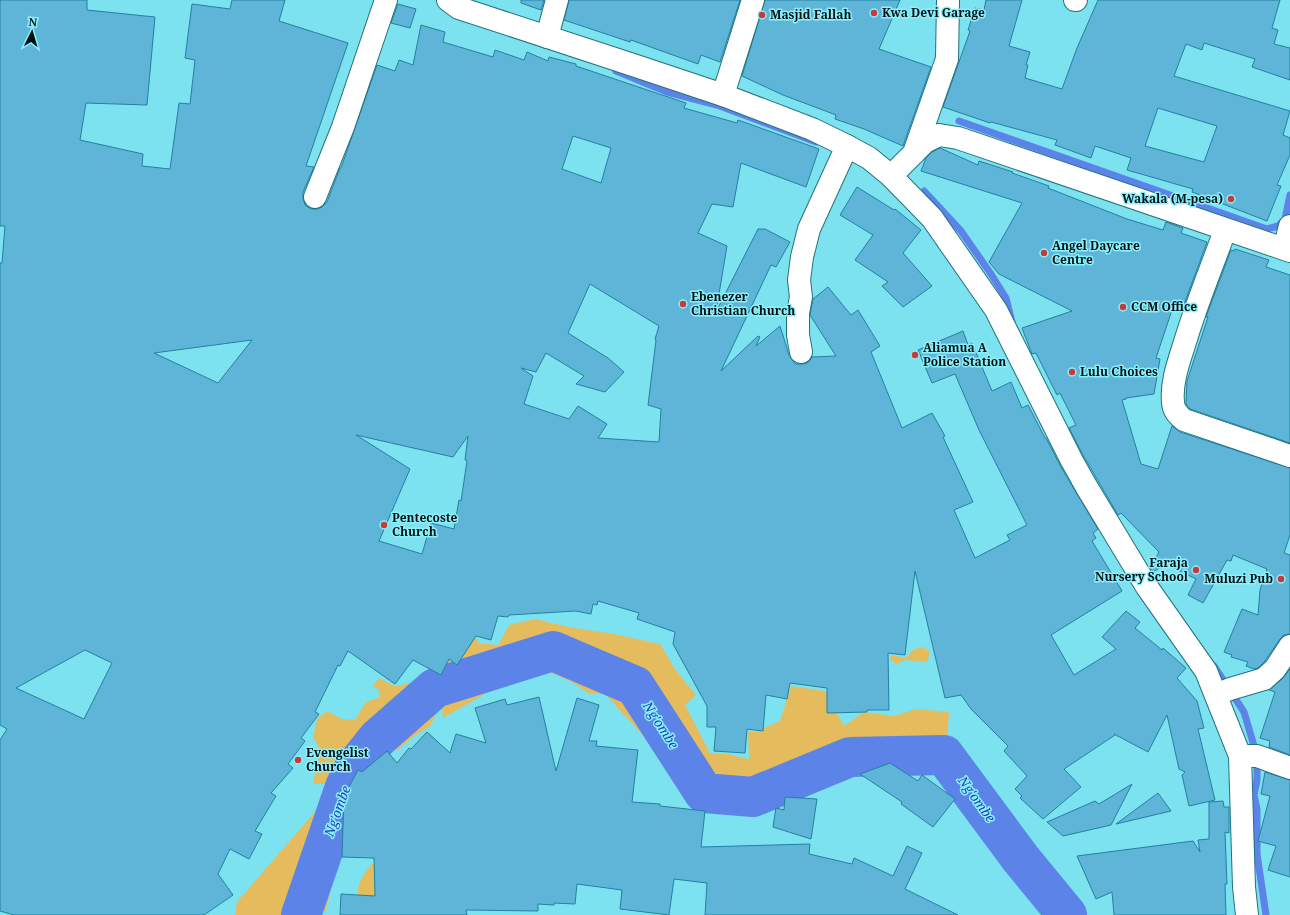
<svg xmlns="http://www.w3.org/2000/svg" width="1290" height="915" viewBox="0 0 1290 915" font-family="'Noto Serif',serif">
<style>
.green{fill:#e4bc5e}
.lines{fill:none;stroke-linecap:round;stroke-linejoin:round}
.stream{stroke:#5c83e7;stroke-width:7}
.river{stroke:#5c83e7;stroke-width:40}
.building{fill:#5fb5d7;stroke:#2380a0;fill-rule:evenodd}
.street-casing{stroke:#20737c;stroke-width:24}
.secondary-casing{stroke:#20737c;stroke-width:24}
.street{stroke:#fff;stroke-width:22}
.secondary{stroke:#fff;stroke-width:22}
.poi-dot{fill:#c83a37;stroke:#8bf0fd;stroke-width:1.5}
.labels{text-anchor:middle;stroke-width:3;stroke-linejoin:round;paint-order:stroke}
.poi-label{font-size:12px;font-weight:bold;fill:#001113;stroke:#8bf0fd;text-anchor:start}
.water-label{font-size:13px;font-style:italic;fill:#1f3fb4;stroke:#8bf0fd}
</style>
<rect width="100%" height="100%" fill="#7de2ef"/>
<path class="green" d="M535,619L569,627L614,634L660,644L675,669L696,695L685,705L710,753L727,754L749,759L748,731L755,732L780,721L791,686L825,691L844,726L864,712L894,716L916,709L949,712L946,762L915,758L883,763L842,780L801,785L763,802L706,799L637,729L605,694L588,693L572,682L540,668L509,680L443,718L441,692L449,626H469L479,643L498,645L509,625Z
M924,647L930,652L927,662L906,660L896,664L890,659L891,655L905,658L914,649Z
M379,678L395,686L423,681L442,682L439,698L440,708L429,727L414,736L398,750H380L341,784L340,824L337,864L326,910L321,915H235L237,902L339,784H313L320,750L313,737L317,719L327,711L342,719L355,720L366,702L380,697L379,690L373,686Z
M385,863L398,872L361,915C356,889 355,885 372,864Z"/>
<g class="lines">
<path class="stream" d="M616,71L667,92L717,105L816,142
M959,121L1267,229L1278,226L1285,219L1290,195
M924,191L961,231L991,274L1006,298L1012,322
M1214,666L1244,712L1257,756V780L1254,795L1257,809V854L1266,915"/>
<path class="river" d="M301,915L345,787L354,768L378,738L435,688L553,651L635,686L704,793L753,797L850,757L944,755L1021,859L1067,915"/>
</g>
<path class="building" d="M0,0H87V10L155,17L147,105L86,103L80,140L143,154L142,166L170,169L179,103L190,104L195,60L185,58L192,4L230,9L232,0H285L279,21L348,43L306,166L314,167L303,192V198L305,205L311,209H317L322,207L327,202L340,168H341L377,65L395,71L399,60L413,65L421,25L445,32L443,42L493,57L495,50L524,60L527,52L548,61L549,57L576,64V66L686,103L684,108L737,123L738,120L819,149L806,187L741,163L733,207L712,204L698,233L727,246L716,312L758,229H765L790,242L776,267L771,265L721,371L758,336L760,337L756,346L780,326L789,355L792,360L796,364H804L809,362L812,357L836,356L810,315L813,299L828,287L851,315L858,310L880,346L871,352L902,428L932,413L945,436L943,437L973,502L954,510L975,558L1010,540L1007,535L1027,525L979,430L955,374L932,383L918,350L963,331L968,345L972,343L992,391L1011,382L1022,408L1028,405L1045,438H1046L1061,467L1098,529L1093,533L1096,538L1092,541L1122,591L1051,635L1074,675L1116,649L1102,637L1126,611L1140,622L1135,628L1162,650L1163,648L1186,668L1177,678L1197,701L1204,728L1198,729L1215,800L1189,806L1182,775L1185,772L1179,769L1167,715L1148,752L1114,734L1115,735L1064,769L1081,787L1043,819L1020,798L1022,796L1015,789L1027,776L1004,751L1008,746L971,709L961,695L945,698L915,571L905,655L888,653L889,710H867V712L827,713V688L790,683L787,699L766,695L763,731L747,729L745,753L714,751L716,727H707V706L673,644L675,632L637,619L639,613L598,601L597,605L593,604L591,614L576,611L509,615L508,617L498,616L491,640L476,636L457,665L449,659L441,675L413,660L395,684L348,651L340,666L338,665L315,712L319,714L301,738L305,741L288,764L293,768L271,793L276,796L255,831L262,834L249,859L230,849L218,874L233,895L204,915H14L0,911V740L7,729L0,725V263H2L5,226H0ZM573,136L611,148L601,183L562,169ZM590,284L659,326L655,339L656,340L648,405L661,409L659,442L598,438L607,424L578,406L569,419L524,404L533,376L521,368L536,372L546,353L584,376L576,384L605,392L624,372L608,358L568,333ZM252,340L218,383L154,353ZM356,435L453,457L468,436L465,460L467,461L461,501L459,500L454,529L431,523L422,554L379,541L410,469ZM85,650L112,663L84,719L16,688Z
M521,0H544L541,10L521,3Z
M569,0H740L720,62L701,55L698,64L631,40L630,42L564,20Z
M765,0H900L879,49L931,67L903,146L864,129L835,119L836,115L783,95L742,76Z
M986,0H1022L1009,46L1030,52L1026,65H1028L1025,78L1062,89L1077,48L1098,0H1280L1272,28L1278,30L1274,44L1290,48V80L1252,67L1255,59L1204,43L1202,50L1186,44L1174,76L1290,111L1283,135L1290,138V155L1277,185L1281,186L1267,221L1192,192L1193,189L1127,170L1131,158L1095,146L1091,158L1055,145L1057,140L991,122L990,123L943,107L970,31L968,30L975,8L984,10ZM1158,108L1217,126L1204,162L1145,146Z
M398,4L416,9L410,28L391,23Z
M940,148L978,165L979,161L1013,172L1012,173L1049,186L1048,188L1127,219L1163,230L1166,222L1183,228L1181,233L1207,242L1182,310L1173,307L1156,358L1160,359L1154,394L1126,398V399L1122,400L1141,464L1158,469L1172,426L1180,432L1290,468V535L1284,553L1290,555V634L1284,635L1280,639L1265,661L1258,668L1254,669L1246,666L1248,662L1231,657L1232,655L1224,652L1242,609L1258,615L1260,590L1267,569L1233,555L1231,561L1227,560L1203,603L1188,595L1196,579L1174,568L1169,562L1153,572L1150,568L1159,552L1121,513L1118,515L1083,455L1069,428L1076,425L1060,393L1057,395L1036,353L1032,354L1022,328L1072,311L999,274L989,262L1022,203L921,171L926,158L932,152Z
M857,187L894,210L895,209L921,230L903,253L932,286L903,307L882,286L888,282L855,260L873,235L840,215Z
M1235,249L1269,260L1266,267L1290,275V443L1190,409L1186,404L1187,381L1208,317H1206L1231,250L1234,251Z
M1290,669V755L1269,747L1270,741L1260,738L1275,692L1269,690L1283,678Z
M539,697L556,771L577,698L599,705L589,741H597L596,746L638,750L632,802L660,804V806L705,811L701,847L810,844L809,854L852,864L854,858L893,876L907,846L922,853L905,889L958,915H705L707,883L674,879L669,915L620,909L622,890L577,884L575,904L554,903V905L538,904V911L466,910L467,915H340L341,894L375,896L374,858L342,857L344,796L358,770L362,772L387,751L397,763L409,748L411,749L427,732L450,753L456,734L486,743L475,708L505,699L507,705Z
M890,763L918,781L922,775L955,799L933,827L901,804L902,802L860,774Z
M1265,772L1290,780V877L1268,870L1276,846L1258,841L1270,796L1261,794Z
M1132,784L1111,825L1063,836L1047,822L1095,801L1099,804Z
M1158,793L1171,811L1116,824Z
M785,797L817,799L811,839L773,827L776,808L784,810Z
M1223,801L1224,807H1229V833L1225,832L1227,884H1225L1226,915H1114L1112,892L1096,899L1077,856L1193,841L1200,852L1198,840L1209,839V802Z"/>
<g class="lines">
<defs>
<path id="street" d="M1075,0H1076
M547,37L557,0
M723,95L753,0
M914,153L947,59L948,0
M891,176L925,142L939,135L958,138L1290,251
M315,197L343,127L386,0
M1225,229L1224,233C1211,269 1196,305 1185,342C1179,361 1171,382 1173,402C1173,410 1178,415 1184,420L1290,456
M1284,249L1290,226
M801,352L798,335V313L801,297L799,280L802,257L809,229L847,146
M1216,695L1230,689L1264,679L1275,669L1290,646
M1240,756H1257L1290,768"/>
<path id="secondary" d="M448,0L459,8L630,64L723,95L812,129L847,146L869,158L891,176L932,218L996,310L1072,461L1086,486L1147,587L1206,671L1240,756L1244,887L1247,915"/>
</defs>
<use href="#street" class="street-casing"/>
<use href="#secondary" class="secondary-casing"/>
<use href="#street" class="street"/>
<use href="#secondary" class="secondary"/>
</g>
<g class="poi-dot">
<circle cx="874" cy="13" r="4"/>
<circle cx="762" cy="15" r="4"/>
<circle cx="1231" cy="199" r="4"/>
<circle cx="1044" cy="253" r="4"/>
<circle cx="683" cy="304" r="4"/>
<circle cx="1123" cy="307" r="4"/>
<circle cx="915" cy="355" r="4"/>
<circle cx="1072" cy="372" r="4"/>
<circle cx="384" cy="525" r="4"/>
<circle cx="1196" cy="570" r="4"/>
<circle cx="1281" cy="579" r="4"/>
<circle cx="298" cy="760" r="4"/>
</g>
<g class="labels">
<g class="poi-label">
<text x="882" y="17">Kwa Devi Garage</text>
<text x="770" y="19">Masjid Fallah</text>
<text x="1223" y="203" text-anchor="end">Wakala (M-pesa)</text>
<text x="1052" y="250">Angel Daycare<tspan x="1052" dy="14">Centre</tspan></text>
<text x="691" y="301">Ebenezer<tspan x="691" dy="14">Christian Church</tspan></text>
<text x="1131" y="311">CCM Office</text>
<text x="923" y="352">Aliamua A<tspan x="923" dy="14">Police Station</tspan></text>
<text x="1080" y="376">Lulu Choices</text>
<text x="392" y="522">Pentecoste<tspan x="392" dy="14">Church</tspan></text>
<text x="1188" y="567" text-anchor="end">Faraja<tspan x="1188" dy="14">Nursery School</tspan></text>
<text x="1273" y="583" text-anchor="end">Muluzi Pub</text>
<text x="306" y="757">Evengelist<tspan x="306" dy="14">Church</tspan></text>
</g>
<g class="water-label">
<text transform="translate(661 725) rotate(57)" y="5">Ng'ombe</text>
<text transform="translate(977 799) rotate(54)" y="5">Ng'ombe</text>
<text transform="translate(337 811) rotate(-70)" y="5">Ng'ombe</text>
</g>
</g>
<g transform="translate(32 32) rotate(5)" stroke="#8bf0fd" stroke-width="3" paint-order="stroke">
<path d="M0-3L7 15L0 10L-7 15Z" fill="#001113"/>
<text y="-6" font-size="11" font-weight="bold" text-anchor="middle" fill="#001113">N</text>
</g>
</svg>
